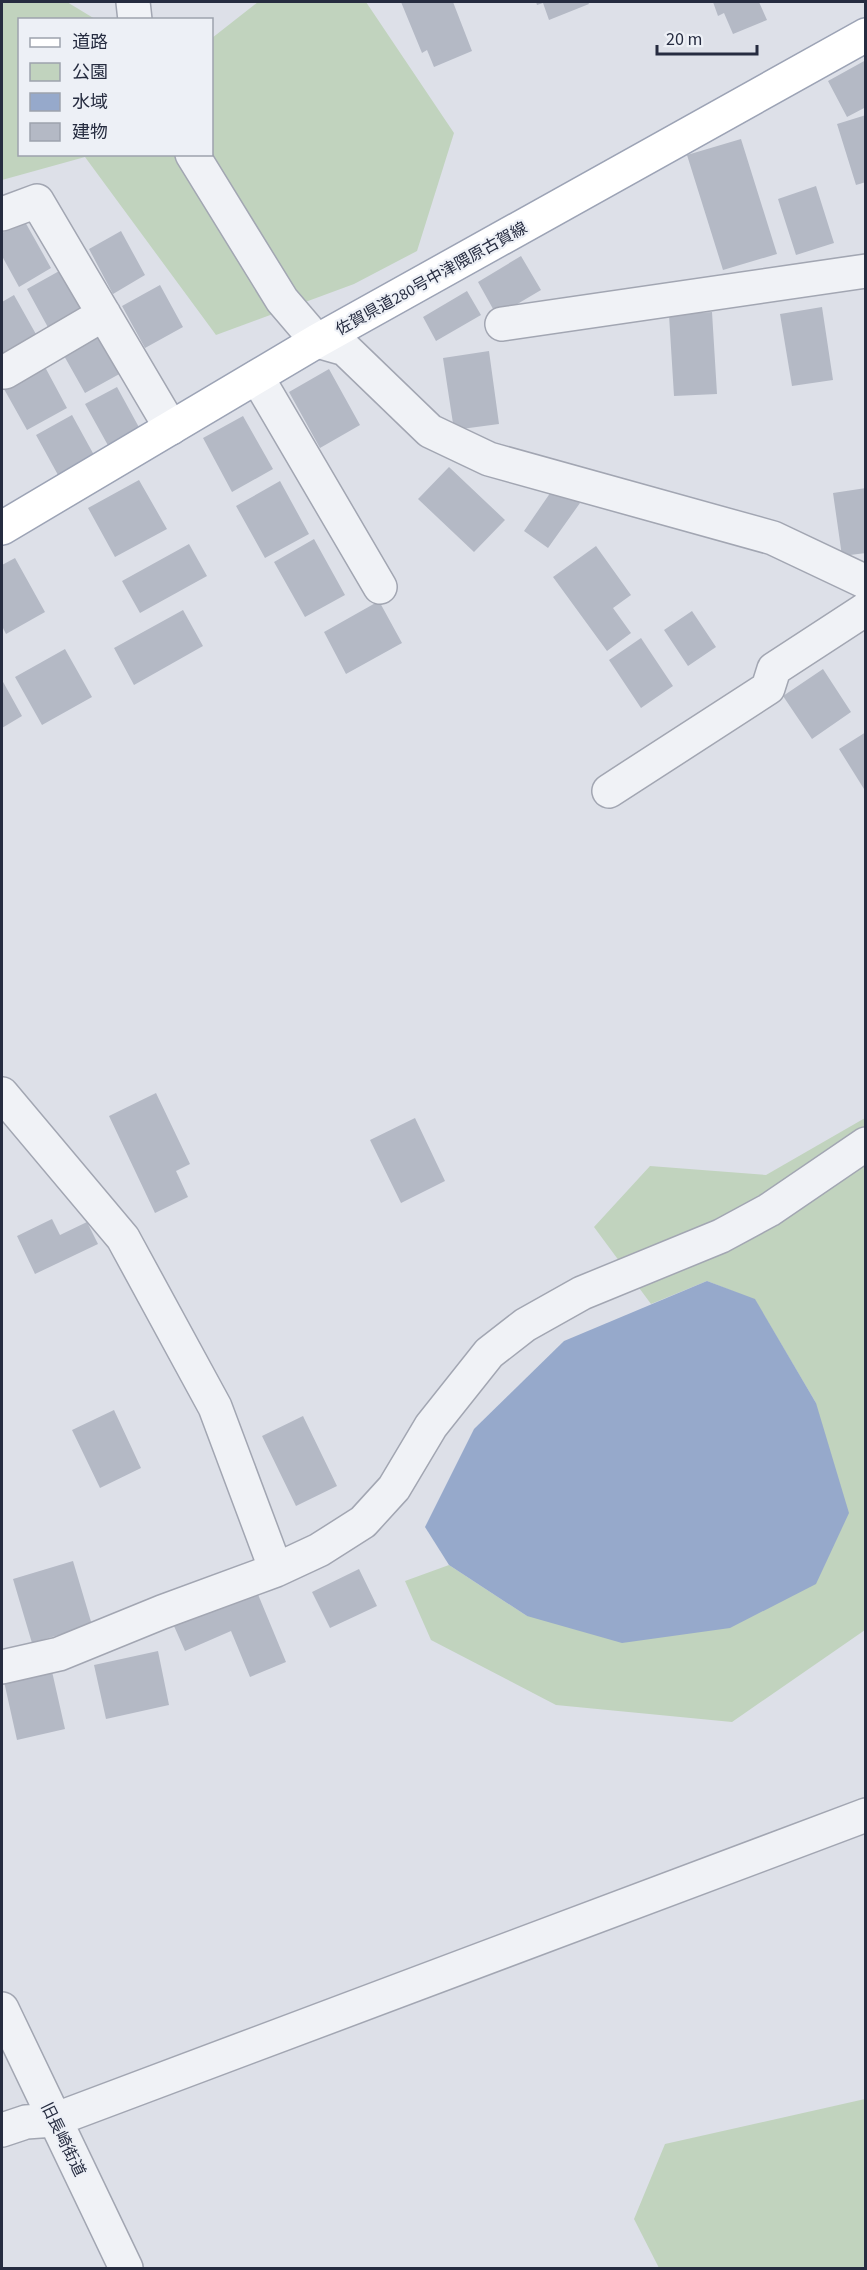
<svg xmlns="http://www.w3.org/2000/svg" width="867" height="2270" viewBox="0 0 867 2270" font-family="'Source Sans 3','Noto Sans JP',sans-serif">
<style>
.green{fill:#c1d3be}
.water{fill:#96a9cb}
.building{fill:#b4b9c5}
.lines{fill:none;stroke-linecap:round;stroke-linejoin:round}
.minor-casing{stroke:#a2a6b2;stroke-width:36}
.major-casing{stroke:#9ca3b5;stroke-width:36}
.minor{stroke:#f0f2f6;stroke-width:33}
.major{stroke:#fff;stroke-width:33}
.labels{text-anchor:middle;stroke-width:4.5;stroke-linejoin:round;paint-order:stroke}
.street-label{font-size:16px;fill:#262c40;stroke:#edf0f6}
</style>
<rect width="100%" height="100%" fill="#dde0e8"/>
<path class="green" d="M2,2H67L95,19L20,20V154H212V38L258,2H366L454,133L417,251L354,284L216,335L85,157L2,180Z
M865,1118V1630L732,1722L556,1705L431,1640L405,1581L449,1565L527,1616L816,1403L755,1300L707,1281L651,1304L594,1227L650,1166L766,1175Z
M865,2099V2268H659L634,2219L665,2144Z"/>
<path class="water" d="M707,1281L755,1299L816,1403L849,1513L816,1584L730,1628L622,1643L527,1616L449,1565L425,1527L474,1429L564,1341Z"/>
<path class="building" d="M401,2H453L472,51L434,67L427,50L422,53Z
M536,2H588L589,4L549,20L543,3L537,5Z
M713,2H759L767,20L733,34L724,13L718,16Z
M866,60V107L847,117L828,81Z
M866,115V182L856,185L837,124Z
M741,139L777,254L723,270L687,155Z
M816,186L834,243L796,255L778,199Z
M24,220L51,268L19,287L2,256V233Z
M121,231L145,275L113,294L89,249Z
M521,256L541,290L497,316L478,282Z
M61,270L84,312L50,331L27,289Z
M160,285L183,327L145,348L122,306Z
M467,291L481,315L436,341L423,317Z
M14,295L37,336L2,355V302Z
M822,307L833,380L792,386L780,314Z
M712,312L717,394L674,396L669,315Z
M101,333L123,372L85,393L63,354Z
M489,351L499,424L454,430L443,358Z
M45,367L67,408L27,430L4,389Z
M329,369L360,425L320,448L289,392Z
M117,387L141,431L110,449L85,404Z
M72,415L94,455L58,475L36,435Z
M243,416L273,469L232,492L203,438Z
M449,467L505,520L474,552L418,499Z
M139,480L167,529L115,557L88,508Z
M280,481L309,534L265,558L236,506Z
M555,486L580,503L548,548L524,531Z
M866,488V553L842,556L833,493Z
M314,539L345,595L305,617L274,562Z
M189,544L207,576L140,613L122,581Z
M596,546L631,595L613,608L631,633L607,651L553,577Z
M15,558L45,612L6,634L2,626V565Z
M379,601L402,643L346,674L324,632Z
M183,610L203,646L134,685L114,648Z
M692,611L716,647L688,666L664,630Z
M641,638L673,686L641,708L609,660Z
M65,649L92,697L42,725L15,677Z
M823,669L851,712L812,739L783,696Z
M2,680L22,716L2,728Z
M866,732V788L864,789L839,749Z
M156,1093L190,1164L176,1171L188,1197L155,1213L109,1116Z
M415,1118L445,1181L401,1203L370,1140Z
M52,1219L60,1235L87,1222L98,1244L35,1274L17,1236Z
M114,1410L141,1468L100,1488L72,1430Z
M303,1416L337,1486L296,1506L262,1436Z
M73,1561L92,1625L32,1643L13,1579Z
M359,1569L377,1606L330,1628L312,1592Z
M257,1592L286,1662L250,1677L231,1631L185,1651L174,1626Z
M158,1651L169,1705L106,1719L94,1665Z
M51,1667L65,1729L17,1740L3,1677Z"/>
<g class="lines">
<defs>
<path id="minor" d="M133,2L135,20
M192,154L282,300L317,341L345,349L430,431L489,459L773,538L866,582
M2,214L37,201L171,428
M502,324L866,271
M5,372L104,314
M257,377L380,587
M609,791L768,688L774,669L866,609
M2,1094L123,1238L215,1407L276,1570
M2,1667L59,1654L162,1612L276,1570L319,1550L363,1522L394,1488L431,1426L489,1353L525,1325L582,1293L721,1236L769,1210L866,1144
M2,2009L126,2268
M2,2130L26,2122L54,2120L866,1815"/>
<path id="major" d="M2,528L317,341L866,35"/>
</defs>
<use href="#minor" class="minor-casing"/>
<use href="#major" class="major-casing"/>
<use href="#minor" class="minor"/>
<use href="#major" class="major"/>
</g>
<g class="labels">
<g class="street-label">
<text transform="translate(431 278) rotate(-29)" y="6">佐賀県道280号中津隈原古賀線</text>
<text transform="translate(64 2139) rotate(64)" y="6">旧長崎街道</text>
</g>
</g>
<rect width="867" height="2270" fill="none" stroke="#262c40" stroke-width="6"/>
<rect x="18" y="18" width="195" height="138" fill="#edf0f6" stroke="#9da2ad" stroke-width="1.5"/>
<rect x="30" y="38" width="30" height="9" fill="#ffffff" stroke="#9da2ad" stroke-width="1.5"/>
<text x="72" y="48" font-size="18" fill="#262c40">道路</text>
<rect x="30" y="63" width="30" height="18" fill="#c1d3be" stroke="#9da2ad" stroke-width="1.5"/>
<text x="72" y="78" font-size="18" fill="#262c40">公園</text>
<rect x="30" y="93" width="30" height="18" fill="#96a9cb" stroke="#9da2ad" stroke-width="1.5"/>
<text x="72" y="108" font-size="18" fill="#262c40">水域</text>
<rect x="30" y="123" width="30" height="18" fill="#b4b9c5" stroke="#9da2ad" stroke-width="1.5"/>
<text x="72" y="138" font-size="18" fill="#262c40">建物</text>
<path d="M657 45v9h100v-9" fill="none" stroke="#262c40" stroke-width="3"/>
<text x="666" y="45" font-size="18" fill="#262c40" stroke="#edf0f6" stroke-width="4.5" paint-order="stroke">20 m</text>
</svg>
